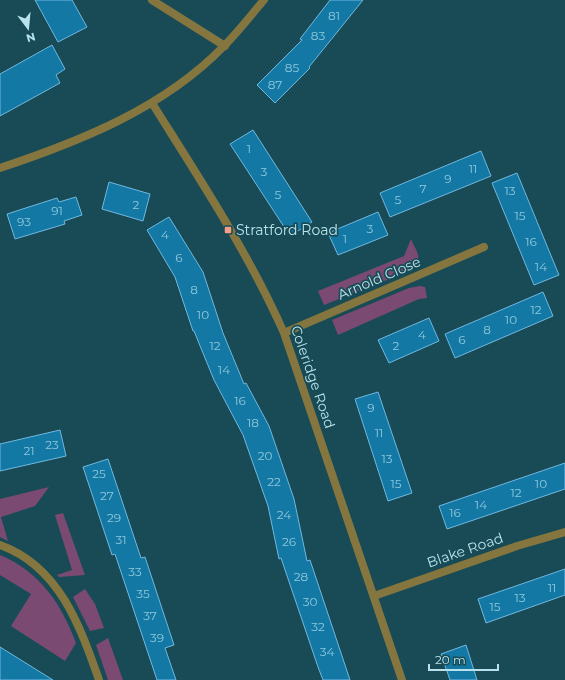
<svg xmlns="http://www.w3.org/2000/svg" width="565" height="680" viewBox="0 0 565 680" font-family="Montserrat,sans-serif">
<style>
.green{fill:#7b4a72}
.building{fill:#1478a4;stroke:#70b8e0}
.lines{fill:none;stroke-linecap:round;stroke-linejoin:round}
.minor{stroke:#857640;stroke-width:8}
.tertiary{stroke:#857640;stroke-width:8}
.poi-dot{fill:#f49e89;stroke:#184b55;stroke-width:1.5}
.labels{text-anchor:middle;stroke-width:3.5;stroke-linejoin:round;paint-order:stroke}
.number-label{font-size:12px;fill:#8fc8db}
.poi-label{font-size:14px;fill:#b8e3ed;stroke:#184b55;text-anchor:start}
.street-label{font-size:14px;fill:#b8e3ed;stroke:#184b55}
</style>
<rect width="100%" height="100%" fill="#184b55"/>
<path class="green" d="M411,239C417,253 425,260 409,271L324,305L318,291L404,256Z
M420,286L425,287L427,298L419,299L338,335L332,320L409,288Z
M49,487L35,506L1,517L8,541L0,537V499Z
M63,513L85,575L59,577L57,575L72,570L55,515Z
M0,555C40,572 61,603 76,643L65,661L11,626L31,594L0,575Z
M85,589L95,604L104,628L90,631L73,597Z
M108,638L123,680H108L96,645Z"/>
<path class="building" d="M35,0H72L87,27L58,42Z
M330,0H363L309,67L310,68L275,103L257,85L302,40L300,39Z
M52,45L65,69L56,75L60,83L0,116V74Z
M253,130L312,222L290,236L230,144Z
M481,151L491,176L390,217L380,193Z
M517,173L559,275L534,285L492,183Z
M109,182L150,194L143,221L102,209Z
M76,197L82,215L64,221L65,224L15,239L7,214L57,198L59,202Z
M378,212L388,235L338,255L328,233Z
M169,217L203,272L223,333L244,384L246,383L269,426L294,499L307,561L310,560L350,680H323L318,667L281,558L279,559L268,506L243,435L214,380L194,331H193L175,277L147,230Z
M543,292L553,316L455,358L445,334Z
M429,318L439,341L389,363L378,340Z
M378,392L412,493L388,501L355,399Z
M60,430L66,456L0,471V444Z
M108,459L141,558L145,557L174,645L165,648L176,680H157L115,554L112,555L83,467Z
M565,463V489L447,529L439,506Z
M565,569V595L486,623L478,599Z
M466,645L477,680H450L441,654Z
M0,647L53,680H0Z"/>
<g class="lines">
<path class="minor" d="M152,0L225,46
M152,103C199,178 248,252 284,333L402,680
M284,333L484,247
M0,545C59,566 80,626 99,680
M374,596L517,546L565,532"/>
<path class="tertiary" d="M0,168C81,141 164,108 224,46C238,32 251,15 264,0"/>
</g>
<rect class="poi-dot" x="224" y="226" width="8" height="8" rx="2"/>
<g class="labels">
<g class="number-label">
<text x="334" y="20">81</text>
<text x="318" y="40">83</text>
<text x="292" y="72">85</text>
<text x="275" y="89">87</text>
<text x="249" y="153">1</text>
<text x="473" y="173">11</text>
<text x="264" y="176">3</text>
<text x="448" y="183">9</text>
<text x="423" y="193">7</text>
<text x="510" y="195">13</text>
<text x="278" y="199">5</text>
<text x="398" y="204">5</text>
<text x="136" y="209">2</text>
<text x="57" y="215">91</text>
<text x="520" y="220">15</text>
<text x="24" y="226">93</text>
<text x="370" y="233">3</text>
<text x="165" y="239">4</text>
<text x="345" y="243">1</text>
<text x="531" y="246">16</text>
<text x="179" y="262">6</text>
<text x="541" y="271">14</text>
<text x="194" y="294">8</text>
<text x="536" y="314">12</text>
<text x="203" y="319">10</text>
<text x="511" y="324">10</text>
<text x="487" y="334">8</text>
<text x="422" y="339">4</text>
<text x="462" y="344">6</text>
<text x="215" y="350">12</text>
<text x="396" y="350">2</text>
<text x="224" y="374">14</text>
<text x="240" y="405">16</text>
<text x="371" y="412">9</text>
<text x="253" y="427">18</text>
<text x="379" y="437">11</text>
<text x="52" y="449">23</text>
<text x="29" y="455">21</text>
<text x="265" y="460">20</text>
<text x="387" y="463">13</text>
<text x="99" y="478">25</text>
<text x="274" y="486">22</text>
<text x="396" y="488">15</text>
<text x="541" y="488">10</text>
<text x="516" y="497">12</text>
<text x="107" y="500">27</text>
<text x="481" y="509">14</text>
<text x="455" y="517">16</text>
<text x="284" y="519">24</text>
<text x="114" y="522">29</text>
<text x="121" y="544">31</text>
<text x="289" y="546">26</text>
<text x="135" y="576">33</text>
<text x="301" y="581">28</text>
<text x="552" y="592">11</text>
<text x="143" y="598">35</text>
<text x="520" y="602">13</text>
<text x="310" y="606">30</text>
<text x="495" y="611">15</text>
<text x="150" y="620">37</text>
<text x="318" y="631">32</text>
<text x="157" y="642">39</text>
<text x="327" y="656">34</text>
</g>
<g class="poi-label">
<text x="236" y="235">Stratford Road</text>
</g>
<g class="street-label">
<text transform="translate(379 278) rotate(-23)" y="5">Arnold Close</text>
<text transform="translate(313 377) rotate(71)" y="5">Coleridge Road</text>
<text transform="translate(465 550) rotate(-19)" y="5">Blake Road</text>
</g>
</g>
<g transform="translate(28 28) rotate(164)" stroke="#184b55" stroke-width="3" paint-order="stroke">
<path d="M0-3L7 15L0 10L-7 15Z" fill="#b8e3ed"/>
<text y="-6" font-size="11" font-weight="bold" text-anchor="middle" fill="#b8e3ed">N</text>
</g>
<path d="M429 664v6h69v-6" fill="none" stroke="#b8e3ed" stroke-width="2"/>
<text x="435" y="664" font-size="12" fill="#b8e3ed" stroke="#184b55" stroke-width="3" paint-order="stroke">20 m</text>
</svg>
